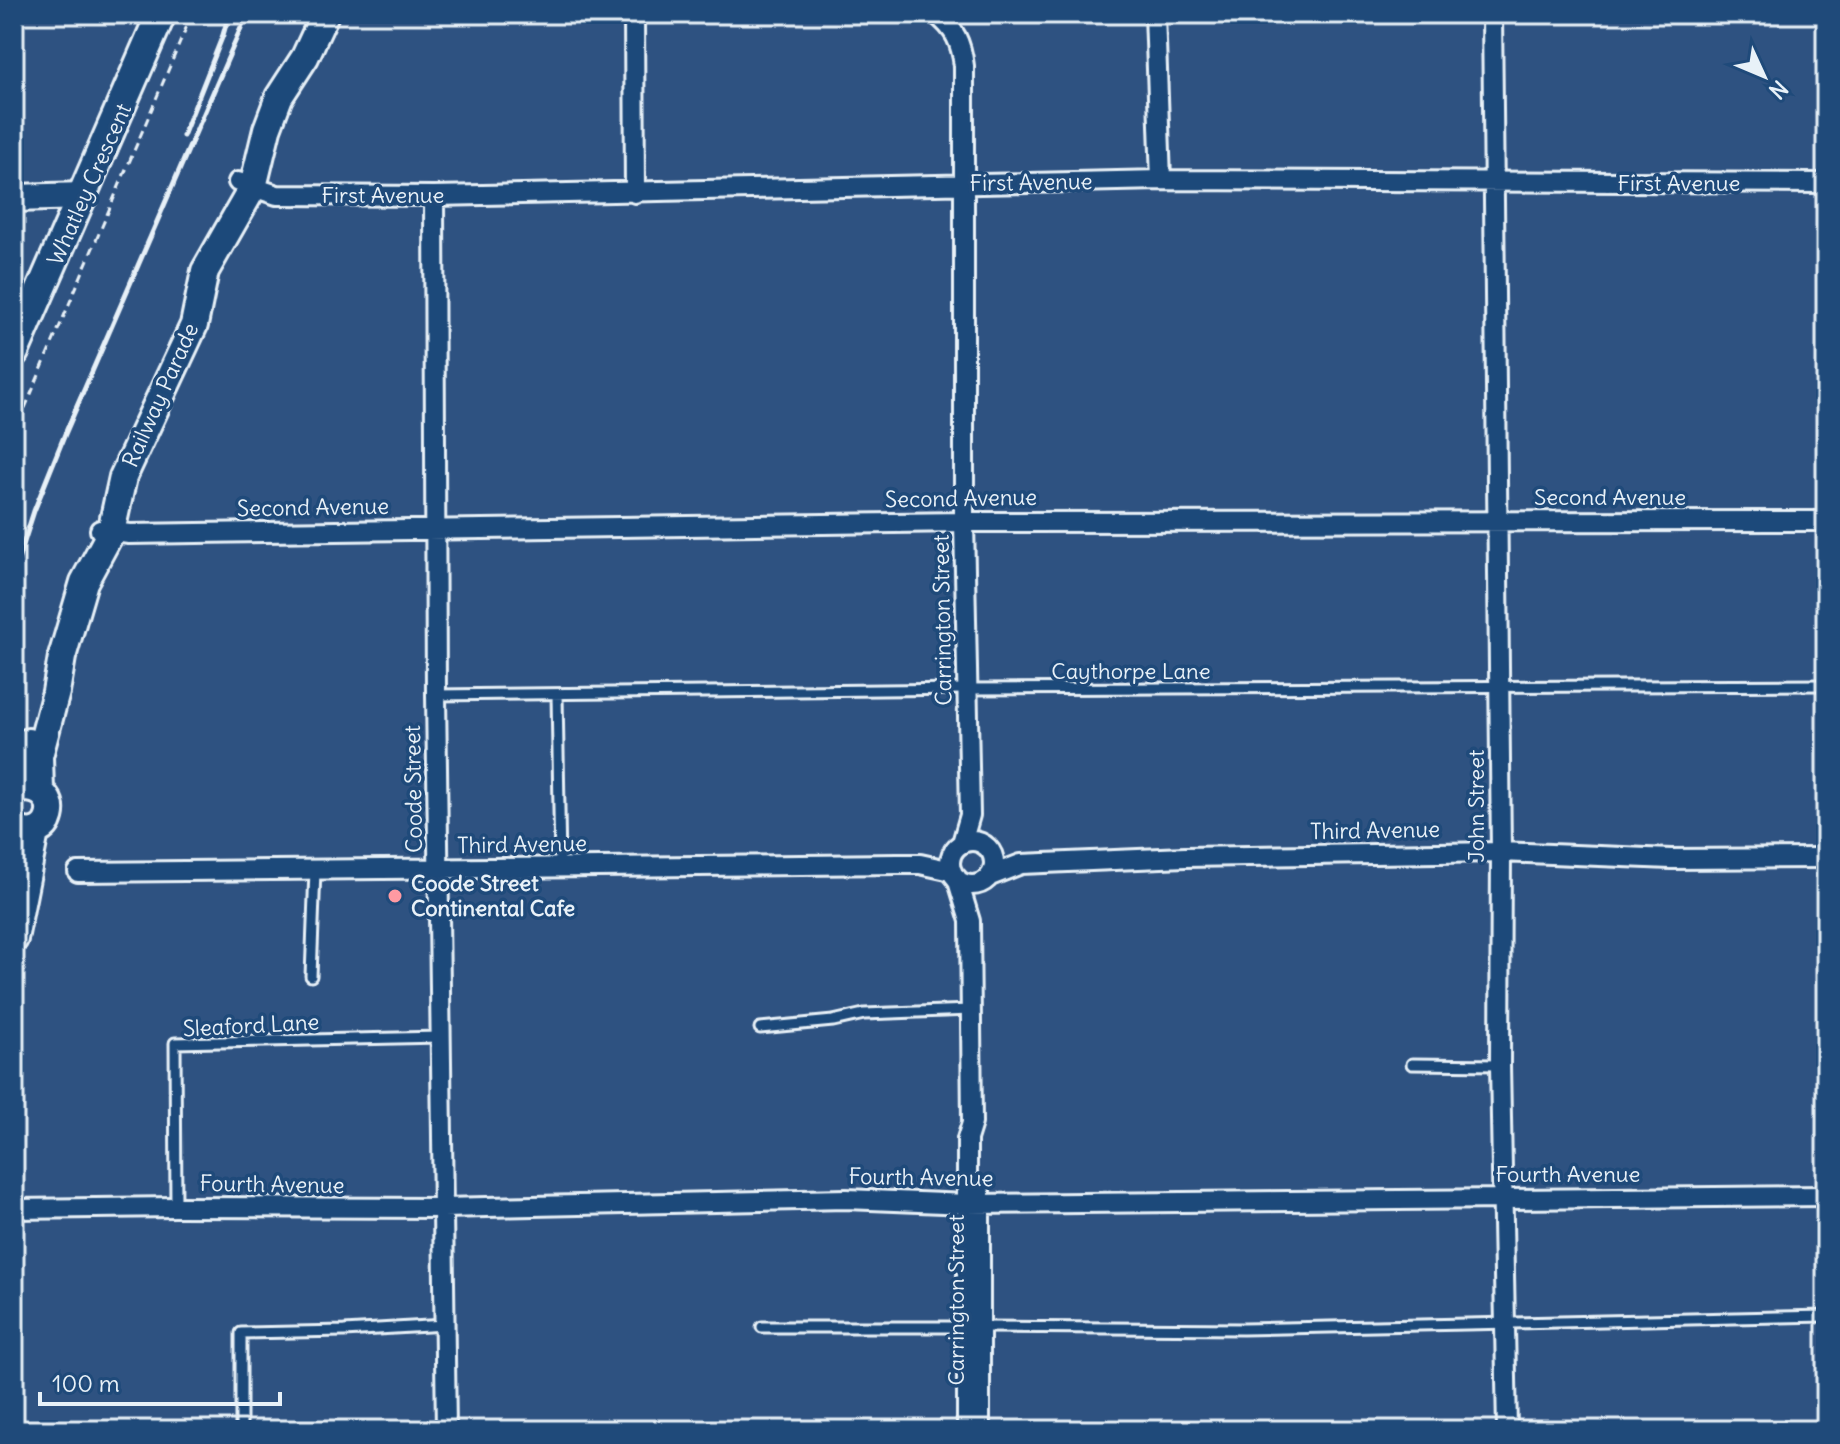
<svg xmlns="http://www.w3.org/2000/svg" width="1840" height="1444" viewBox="0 0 1840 1444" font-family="Delius,sans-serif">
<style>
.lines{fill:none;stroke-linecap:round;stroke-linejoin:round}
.lane-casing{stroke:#e8f1f8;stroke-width:15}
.street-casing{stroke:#e8f1f8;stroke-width:24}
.secondary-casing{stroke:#e8f1f8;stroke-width:32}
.primary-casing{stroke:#e8f1f8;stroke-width:34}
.path{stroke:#e8f1f8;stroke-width:3;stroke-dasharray:8 6;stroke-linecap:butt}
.lane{stroke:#1f4a7a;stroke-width:9}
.street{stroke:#1f4a7a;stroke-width:18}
.secondary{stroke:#1f4a7a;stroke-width:26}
.primary{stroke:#1f4a7a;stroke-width:28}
.rail{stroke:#e8f1f8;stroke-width:5}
.poi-dot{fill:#ff9aa2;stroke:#1f4a7a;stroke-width:3}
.labels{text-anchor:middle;stroke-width:7;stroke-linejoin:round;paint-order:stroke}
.street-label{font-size:22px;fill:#e8f1f8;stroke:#1f4a7a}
.poi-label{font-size:22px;font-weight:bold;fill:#e8f1f8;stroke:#1f4a7a;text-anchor:start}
</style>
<rect width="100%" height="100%" fill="#2e5281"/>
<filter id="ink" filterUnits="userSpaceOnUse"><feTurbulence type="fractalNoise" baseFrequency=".0125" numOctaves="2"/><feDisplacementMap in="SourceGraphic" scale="16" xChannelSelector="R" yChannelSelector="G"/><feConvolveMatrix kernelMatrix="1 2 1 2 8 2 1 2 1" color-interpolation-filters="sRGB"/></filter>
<g filter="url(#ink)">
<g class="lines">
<defs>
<path id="lane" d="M557,694L560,866
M436,695L967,689L1826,685
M311,976L315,870
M760,1028L833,1021L864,1014L971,1010
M1412,1064L1500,1065
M176,1207L175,1043L440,1037
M762,1327H966
M979,1327L1243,1329L1826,1316
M241,1430V1333L344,1331L445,1325"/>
<path id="street" d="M634,14L635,193
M936,14C955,29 961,42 964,66V522L970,815L962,843
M1155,14L1161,180
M1492,14L1501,852L1500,1065L1507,1430
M238,182L277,195L434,196L1161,180L1826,183
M434,196L436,695L446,1430
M100,530L129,534L964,522L1826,521
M950 863a22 22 0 1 1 44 0a22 22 0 1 1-44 0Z
M78,872L898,864H920L952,871
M990,876L1021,864L1185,857L1501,852L1671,859L1826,858
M957,878L970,921L972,1123L967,1139V1430
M980,1192V1430
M14,1209L176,1207L443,1208L846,1199L967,1204L1826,1196"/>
<path id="secondary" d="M14,198L84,196
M19,790L28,742
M40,791L39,756L56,692L62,657L84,582L111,532L123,477L194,325L205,271L253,187L267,129L279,97L305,57L325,14
M14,828C52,849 67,788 24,788
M14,939L35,832"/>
<path id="primary" d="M14,352L161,14"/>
</defs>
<use href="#lane" class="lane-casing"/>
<use href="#street" class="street-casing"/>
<use href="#secondary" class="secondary-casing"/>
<use href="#primary" class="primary-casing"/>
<path class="path" d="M14,434L192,14"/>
<use href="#lane" class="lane"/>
<use href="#street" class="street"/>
<use href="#secondary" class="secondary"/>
<use href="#primary" class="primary"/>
<path class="rail" d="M183,136L223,35L229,14
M14,573L34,511L65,434L247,14"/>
</g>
</g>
<circle class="poi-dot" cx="395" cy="896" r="8"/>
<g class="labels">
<g class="street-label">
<text transform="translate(1031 182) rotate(-1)" y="8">First Avenue</text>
<text x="1679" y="191">First Avenue</text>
<text transform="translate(89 184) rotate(-66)" y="8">Whatley Crescent</text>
<text x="383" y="203">First Avenue</text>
<text transform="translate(160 395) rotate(-66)" y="8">Railway Parade</text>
<text x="1610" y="505">Second Avenue</text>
<text transform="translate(961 498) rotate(-1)" y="8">Second Avenue</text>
<text transform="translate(313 507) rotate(-1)" y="8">Second Avenue</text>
<text transform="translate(942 620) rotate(-91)" y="8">Carrington Street</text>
<text x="1131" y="679">Caythorpe Lane</text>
<text transform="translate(413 789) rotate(-91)" y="8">Coode Street</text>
<text transform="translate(1476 806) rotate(-90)" y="8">John Street</text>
<text transform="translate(1375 830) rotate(-1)" y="8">Third Avenue</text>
<text transform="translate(522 844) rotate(-1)" y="8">Third Avenue</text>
<text transform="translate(251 1025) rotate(-3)" y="8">Sleaford Lane</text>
<text x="1568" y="1182">Fourth Avenue</text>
<text transform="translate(921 1177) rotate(1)" y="8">Fourth Avenue</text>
<text transform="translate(272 1184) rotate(1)" y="8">Fourth Avenue</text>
<text transform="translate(956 1300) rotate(-90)" y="8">Carrington Street</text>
</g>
<g class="poi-label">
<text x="411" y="891">Coode Street<tspan x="411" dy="25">Continental Cafe</tspan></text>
</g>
</g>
<rect width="1840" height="1444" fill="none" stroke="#1f4a7a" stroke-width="48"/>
<rect x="24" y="24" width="1792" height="1396" fill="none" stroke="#e8f1f8" stroke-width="3" filter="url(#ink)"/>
<g transform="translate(1764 76) rotate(134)" stroke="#1f4a7a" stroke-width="6" paint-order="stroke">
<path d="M0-6L14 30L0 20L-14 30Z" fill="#e8f1f8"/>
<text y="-12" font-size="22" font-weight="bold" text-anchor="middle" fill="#e8f1f8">N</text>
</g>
<path d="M40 1392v12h240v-12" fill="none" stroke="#e8f1f8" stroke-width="4"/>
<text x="52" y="1392" font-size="24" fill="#e8f1f8" stroke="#1f4a7a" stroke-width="6" paint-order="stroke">100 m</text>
</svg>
